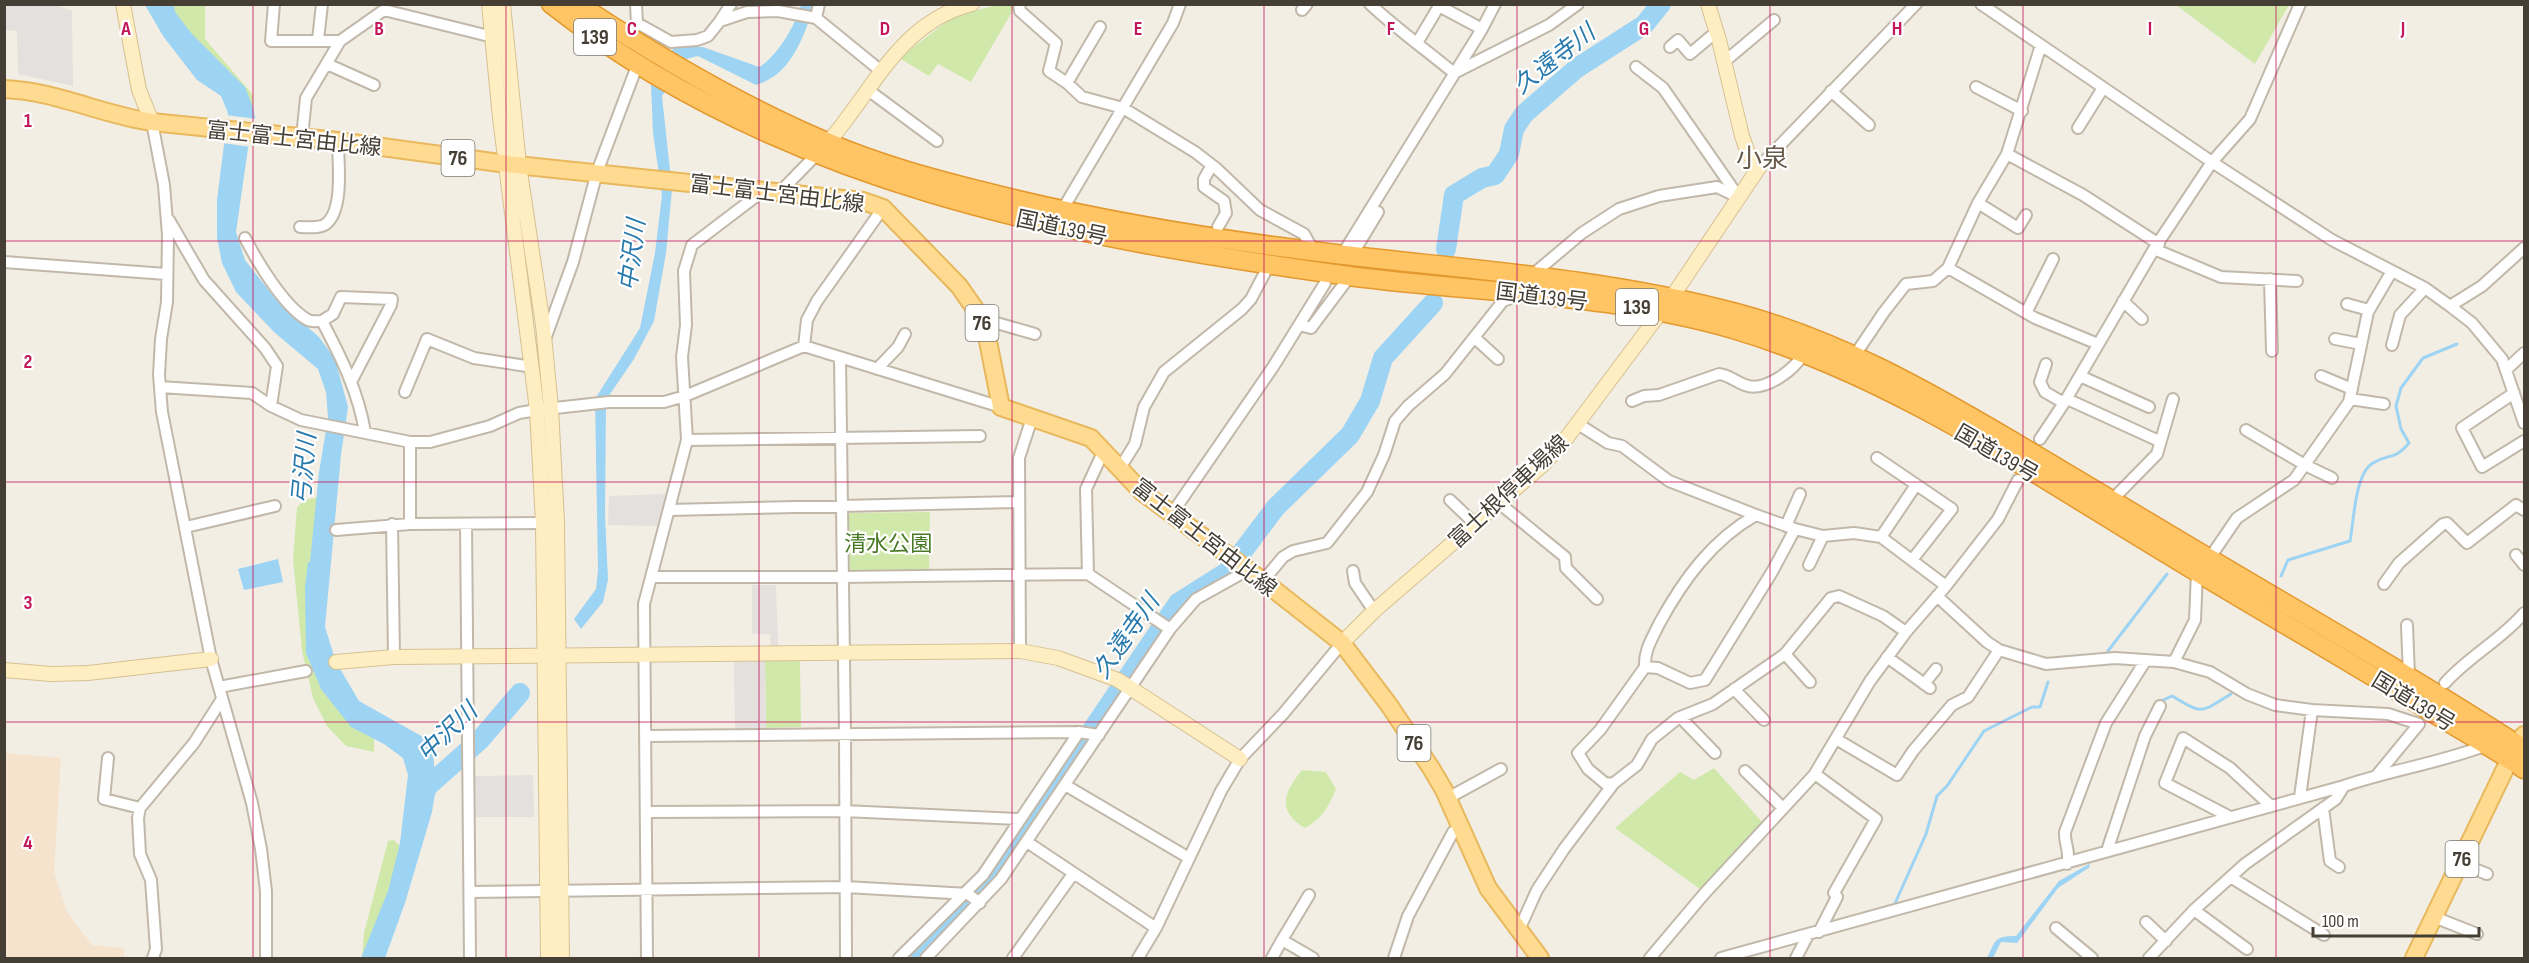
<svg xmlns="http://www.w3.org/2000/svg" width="2529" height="963" viewBox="0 0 2529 963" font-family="'Sofia Sans Condensed','Noto Sans JP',sans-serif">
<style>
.commercial{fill:#f6e3ce}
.green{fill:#d0e9ab}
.parking{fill:#e3e0dd}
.water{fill:#9dd3f3}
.pier{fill:#f3eee4}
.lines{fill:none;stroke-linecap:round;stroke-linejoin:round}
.stream{stroke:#9dd3f3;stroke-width:3}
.river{stroke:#9dd3f3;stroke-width:20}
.street-casing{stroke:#c2b8aa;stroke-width:14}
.secondary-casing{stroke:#d5c092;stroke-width:16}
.primary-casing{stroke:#e8b85d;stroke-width:20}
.highway-casing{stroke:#e3992e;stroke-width:21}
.street{stroke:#fff;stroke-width:10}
.secondary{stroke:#ffeec2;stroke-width:14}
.primary{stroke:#ffdb91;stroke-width:16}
.highway{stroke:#ffc463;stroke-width:18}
.grid{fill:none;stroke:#c2185b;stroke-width:1.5;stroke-opacity:0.55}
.labels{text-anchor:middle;stroke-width:4.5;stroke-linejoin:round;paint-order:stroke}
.shield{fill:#fff;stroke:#7d7871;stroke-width:1.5}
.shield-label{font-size:21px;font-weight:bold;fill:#453e34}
.street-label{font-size:22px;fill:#453e34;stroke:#fff}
.park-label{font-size:22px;fill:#487925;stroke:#fff}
.water-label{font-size:24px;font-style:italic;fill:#287aad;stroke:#fff}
.quarter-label{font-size:26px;fill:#685b4b;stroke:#fff}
.grid-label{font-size:20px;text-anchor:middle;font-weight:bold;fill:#c2185b;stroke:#fff;stroke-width:4.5;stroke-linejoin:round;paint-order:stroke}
</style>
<rect width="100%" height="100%" fill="#f3eee4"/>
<path class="commercial" d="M5,753L61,758L54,872L67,912L92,945L124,948V958H5Z"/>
<path class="green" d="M171,5H205V39L253,95V112L182,27Z
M998,5H1013L1015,7L971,82L938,64L929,76L899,58L955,15Z
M2176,5L2289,4V5L2255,64Z
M319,497L315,643L374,737V752L346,746L327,726L313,698L302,651L293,559L297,507L305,500Z
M930,512L929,572L851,573L847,569L846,513Z
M765,660H800L801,727L766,728Z
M1714,768L1763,823L1700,889L1615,828L1680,772L1694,780Z
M1302,770L1326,772L1336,789C1329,806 1322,819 1305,828C1276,811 1284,792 1302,770Z
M394,840L400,846L402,866L362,958L364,933L388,841Z"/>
<path class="parking" d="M11,5H56L72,11L73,86L18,74L17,31L5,30V7Z
M666,494L657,526L608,525L609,496Z
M752,585H776L778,646H771L770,634H752Z
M765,660L766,728L735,729L734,661Z
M533,775L534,817H476L475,776Z"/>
<path class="water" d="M145,5H174L175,12L192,34L245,87L253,107L256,122L248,148L236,232L245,260L278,302L319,337L335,359L348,407L341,455L325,627L336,662L359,701L423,737L433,753L436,787L432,812L405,903L385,958H361L388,891L400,843L408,775L403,758L384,744L351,727L321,689L306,653L305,587L308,562H310L319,472L328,418L326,392L318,369L275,333L236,292L222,263L217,238V200L228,113L221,96L197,80L163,36Z
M801,5H814C804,37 791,75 756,85L698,56L686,59L662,96L672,189L666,253L654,321L634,359L606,400L605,515L608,580L603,602L581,629L574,619L596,589L598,570L595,399L640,328L655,253L662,195L653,133L651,85L675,46L703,47L759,67C777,57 796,24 801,5Z
M278,559L283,582L244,590L238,569Z
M2089,864L2090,867L2058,888L2017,943L2001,942L1993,958H1987C1996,940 1994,936 2016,936L2059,881Z"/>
<path class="pier" d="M225,115L259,119L251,147L222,143Z"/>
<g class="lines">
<path class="stream" d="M2281,576L2288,560L2350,541C2354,520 2355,473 2373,463C2389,453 2394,461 2409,443L2401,429L2396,406L2401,388L2423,358L2457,344
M2108,651L2167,574
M2159,702L2172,696C2204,715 2200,713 2231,694
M2103,846L2106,836
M1893,908L1926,834L1937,796L1947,786L1984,731L2032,707H2040L2048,682"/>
<path class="river" d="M1446,249L1454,195L1482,178L1495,175L1509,154L1514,129L1524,114L1577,68L1644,25L1661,4
M421,800L428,786L480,740L520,693
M916,958L979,893L1006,857L1178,603L1227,572L1276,507L1350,435L1370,401L1383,358L1433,303"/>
<defs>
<path id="street" d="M274,4L271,41H340
M636,4L637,23
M1019,4L1020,11L1056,43L1049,71L1067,83L1082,97L1123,108L1195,152L1217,169L1260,210L1304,234L1314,252
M1370,4C1397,29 1426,50 1454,73L1549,25L1578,4
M1981,4L2212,162L2332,240L2425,288L2450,306L2472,323L2502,359L2524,423
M1302,10L1307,4
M816,18L819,4
M720,21L731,4
M626,36L637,23L671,42L697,40L708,36L720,21L747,12L778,11L816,18L881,71
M318,40L322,4
M1417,43L1439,6L1482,29
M2041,45L2007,154L1978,203L1948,268L2035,318L2098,344
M1670,47L1678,40L1690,54L1716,32
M1724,62L1774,20
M327,64L374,85
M1636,67L1663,88L1738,196
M1067,83L1100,27
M1976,87L2022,111
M868,90L937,141
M1831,91L1869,125
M152,122L164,185L168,235L167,302L161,339L159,375L162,412L211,659L252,803L261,849L266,891V958
M2078,128L2103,88
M302,137L306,98L340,41L384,10L493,37
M2007,154L2083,195L2159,244
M1212,165L1204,179V187L1224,201L1226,213L1218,227
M1760,166L1916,4
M779,193L816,155
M1978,203L2018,228L2026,215
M1061,212L1173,23L1180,4
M169,220L204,280L265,348L277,366L271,406
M300,227C308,227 321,229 327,223C344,208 338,161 338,141
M245,238C257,261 284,307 308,320C312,322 317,321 322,321C341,357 358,391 365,432
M1358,245L1378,212
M2154,249L2221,277L2297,281
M1342,255L1482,29L1495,4
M4,262L166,274
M1531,276L1582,233L1619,209L1659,196L1717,187L1738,197
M2270,279L2272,351
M2123,301L2142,319
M2347,304L2369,310
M2450,306L2482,286L2524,248
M2026,313L2053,259
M322,321L333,314L341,297L392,299L391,305L351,382
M982,324L993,322L1035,334
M1299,325L1311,328L1350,276
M1475,338L1498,359
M545,339L573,262L597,172L637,66
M2335,339L2361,344
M2392,345L2400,315L2425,288
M804,346L807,320L817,301L883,208
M1855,355L1884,312L1906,284L1933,281L1948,268
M840,358L845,734L846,958
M2046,364L2040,382L2045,392L2064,403
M877,369L898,347L905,334
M2507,369L2524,353
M2080,376L2149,407
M2321,376L2352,389
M160,387L252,393L271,406L301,420L410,442H430L490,426L519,413L537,410L609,402H664L685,396L804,346L1001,407
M405,392L427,339L474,358L533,367
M2514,393L2462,428L2482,467L2524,441
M2067,399L2159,441
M2350,399L2384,404
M1632,401L1644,396L1659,395L1719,374C1729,375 1736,382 1745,385C1765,393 1795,369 1804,353
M1578,424L1608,443L1622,446L1669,481L1756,515L1795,529L1823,536L1854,533L1881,537L1946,586
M2246,430L2305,465L2332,478
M2040,439L2064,403L2154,249L2212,162L2250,119L2300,4
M687,440L980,436
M410,442V524
M1877,458L1952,509L1912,560
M1120,468L1135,444L1144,407L1164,372L1242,309L1251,299L1270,263
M1450,500L1475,524
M2112,500L2157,454L2173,399
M1499,503L1565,557L1566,568L1597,599
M669,510L1017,502
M1171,515L1273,367L1325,283
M392,524L394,657
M466,524L470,958
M1786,526L1800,494
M186,527L275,506
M1795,529L1772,572L1705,680L1690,683L1658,668L1645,667L1600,730L1578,753L1588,769L1606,784L1614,783L1637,765L1652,739L1678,718L1713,704L1785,654L1831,598L1839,596L1883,616L1906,632
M336,530L410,524L543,523
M1881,537L1916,485
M2516,555L2524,565
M2209,559L2237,518L2294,480L2349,402L2368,312L2392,271
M1809,565L1823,536
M1353,571L1355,583L1374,611
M1088,574L1086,489L1104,450
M651,577H841L1088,574L1170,629
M1263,581L1283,557L1293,551L1327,543L1367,492L1384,455L1395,421L1408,406L1445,374L1503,301L1517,296
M2384,584L2399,563L2443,524L2447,523L2467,543L2516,505L2524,510
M1937,596L1987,642L1999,650L2046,664L2115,658L2174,662L2210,672L2247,694L2275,705L2312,710L2388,714L2419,724L2377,775
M2407,625L2409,677
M1020,651L1019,458L1032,418
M1785,654L1810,682
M1887,657L1930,688
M2174,662L2195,620L2197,572
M1645,667C1644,650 1652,639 1659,624C1683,580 1712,540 1756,515
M2445,683C2469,656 2501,640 2524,613
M1924,684L1936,669
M219,687L306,671
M1734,689L1764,720
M1680,717L1715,753
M645,736L1079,732L1099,735
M1836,739L1897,775L1913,751L1952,705L1968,697L1999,650
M108,758L104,799L140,808
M1745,771L1783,808
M1815,774L1876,819L1834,893L1837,897L1819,932
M1065,785L1189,858
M2300,797L2312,710
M1448,798L1501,769
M2323,808L2330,861L2339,867
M646,812L844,811L1020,819
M2230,817L2165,783L2183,738L2230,768L2271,806
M1027,842L1156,928
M2107,851L2145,736L2160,706
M2460,863L2487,874
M2067,864C2071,853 2064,843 2065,832L2106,723L2146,660
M2232,878L2324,935
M470,892L846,887L968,894L980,903
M2194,910L2247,949
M2434,917L2477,934
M2146,922L2166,941
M2056,928L2092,958
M1519,930L1537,890L1564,849L1614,783
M1282,940L1309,895
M153,958L156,949L151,880L140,854L138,818L140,808L194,743L222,699
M647,958L644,604L687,440L682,357L686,325L684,271L692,245L763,191
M899,958L983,875L1079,732
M926,958L1001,879L1170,629L1196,599L1248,570
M1013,958L1073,874
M1138,958L1156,928L1221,791L1240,759L1283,714L1342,643
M1272,958L1282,940L1313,958
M1394,958L1408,916L1453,832L1461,827
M1650,958L1704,894L1814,775L1870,681L1906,632L1946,586L1998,519L2018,480
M1721,958L2344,786C2391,770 2440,763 2487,745
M1796,958L1808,935
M2149,958L2194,910L2245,864L2336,799L2344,786"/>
<path id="secondary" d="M123,4L139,90L152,122
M489,4L500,118L537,410L543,523L548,958
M503,4L519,165L543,325L551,408L557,522L562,958
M822,149C871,97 896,23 972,4
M1342,643L1374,611L1544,464L1562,444L1672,297L1760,166L1748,153L1742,136L1719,40L1708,4
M336,662L394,657L1020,651L1058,658L1118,680L1240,759
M4,670L51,674L88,673L211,659"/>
<path id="primary" d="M4,89C56,91 102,115 152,122L338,141L507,164L863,201L883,208L959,286L975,309L987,336L1001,407L1091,438L1142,492L1263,581L1342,643L1389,705L1431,768L1444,790L1488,888L1540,958
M2414,958L2517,744L2524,735"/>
<path id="highway" d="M551,4C781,184 1066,237 1349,276C1477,293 1608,293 1733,329C1896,377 2038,477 2182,563C2265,613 2350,662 2433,713C2463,731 2495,749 2524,769
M578,4C658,57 741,106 829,143C878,164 930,178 981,191C1098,221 1216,240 1336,254C1469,270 1606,278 1736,313C1836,339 1926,390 2014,442C2066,473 2118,504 2170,535C2288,606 2409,674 2524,749"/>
</defs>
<use href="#street" class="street-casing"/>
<use href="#secondary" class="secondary-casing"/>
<use href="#primary" class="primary-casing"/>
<use href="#highway" class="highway-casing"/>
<use href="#street" class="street"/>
<use href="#secondary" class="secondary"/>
<use href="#primary" class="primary"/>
<use href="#highway" class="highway"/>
</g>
<path class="grid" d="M253,4V958M506,4V958M759,4V958M1012,4V958M1264,4V958M1517,4V958M1770,4V958M2023,4V958M2276,4V958M4,241H2524M4,482H2524M4,722H2524"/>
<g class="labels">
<g class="shield">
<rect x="574" y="19" width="42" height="36" rx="4.5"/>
<rect x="441.5" y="140" width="33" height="36" rx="4.5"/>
<rect x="1616" y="289" width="42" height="36" rx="4.5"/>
<rect x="965.5" y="305" width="33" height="36" rx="4.5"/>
<rect x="1397.5" y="725" width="33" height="36" rx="4.5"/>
<rect x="2445.5" y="841" width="33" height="36" rx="4.5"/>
</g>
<g class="shield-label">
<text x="595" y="44">139</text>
<text x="458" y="165">76</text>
<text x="1637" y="314">139</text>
<text x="982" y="330">76</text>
<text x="1414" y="750">76</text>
<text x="2462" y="866">76</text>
</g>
<g class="street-label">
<text transform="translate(294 138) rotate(6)" y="8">富士富士宮由比線</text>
<text transform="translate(777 193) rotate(7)" y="8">富士富士宮由比線</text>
<text transform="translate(1062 227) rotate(12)" y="8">国道139号</text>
<text transform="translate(1542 296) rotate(7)" y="8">国道139号</text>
<text transform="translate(1997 453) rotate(30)" y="8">国道139号</text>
<text transform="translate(1508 491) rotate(-43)" y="8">富士根停車場線</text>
<text transform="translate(1205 537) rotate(38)" y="8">富士富士宮由比線</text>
<text transform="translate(2414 701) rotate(31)" y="8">国道139号</text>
</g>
<g class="park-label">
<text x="888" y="551">清水公園</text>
</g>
<g class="water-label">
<text transform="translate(1554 59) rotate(-38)" y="8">久遠寺川</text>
<text transform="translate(632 255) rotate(-83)" y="8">中沢川</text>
<text transform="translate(304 469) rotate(-85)" y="8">弓沢川</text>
<text transform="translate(1126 636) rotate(-55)" y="8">久遠寺川</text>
<text transform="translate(447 732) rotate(-44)" y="8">中沢川</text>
</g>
<g class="quarter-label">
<text x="1762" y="167">小泉</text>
</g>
</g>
<g class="grid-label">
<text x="126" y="35">A</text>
<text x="379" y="35">B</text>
<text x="632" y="35">C</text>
<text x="885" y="35">D</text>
<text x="1138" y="35">E</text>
<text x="1391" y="35">F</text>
<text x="1644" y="35">G</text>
<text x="1897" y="35">H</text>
<text x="2150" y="35">I</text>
<text x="2403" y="35">J</text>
<text x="28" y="127">1</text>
<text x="28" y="368">2</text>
<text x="28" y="609">3</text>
<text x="28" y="849">4</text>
</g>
<rect width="2529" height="963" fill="none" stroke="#453e34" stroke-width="12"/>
<path d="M2313 927v9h166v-9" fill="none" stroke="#453e34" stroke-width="3"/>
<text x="2322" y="927" font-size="18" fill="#453e34" stroke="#ffffff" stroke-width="4.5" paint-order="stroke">100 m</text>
</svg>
